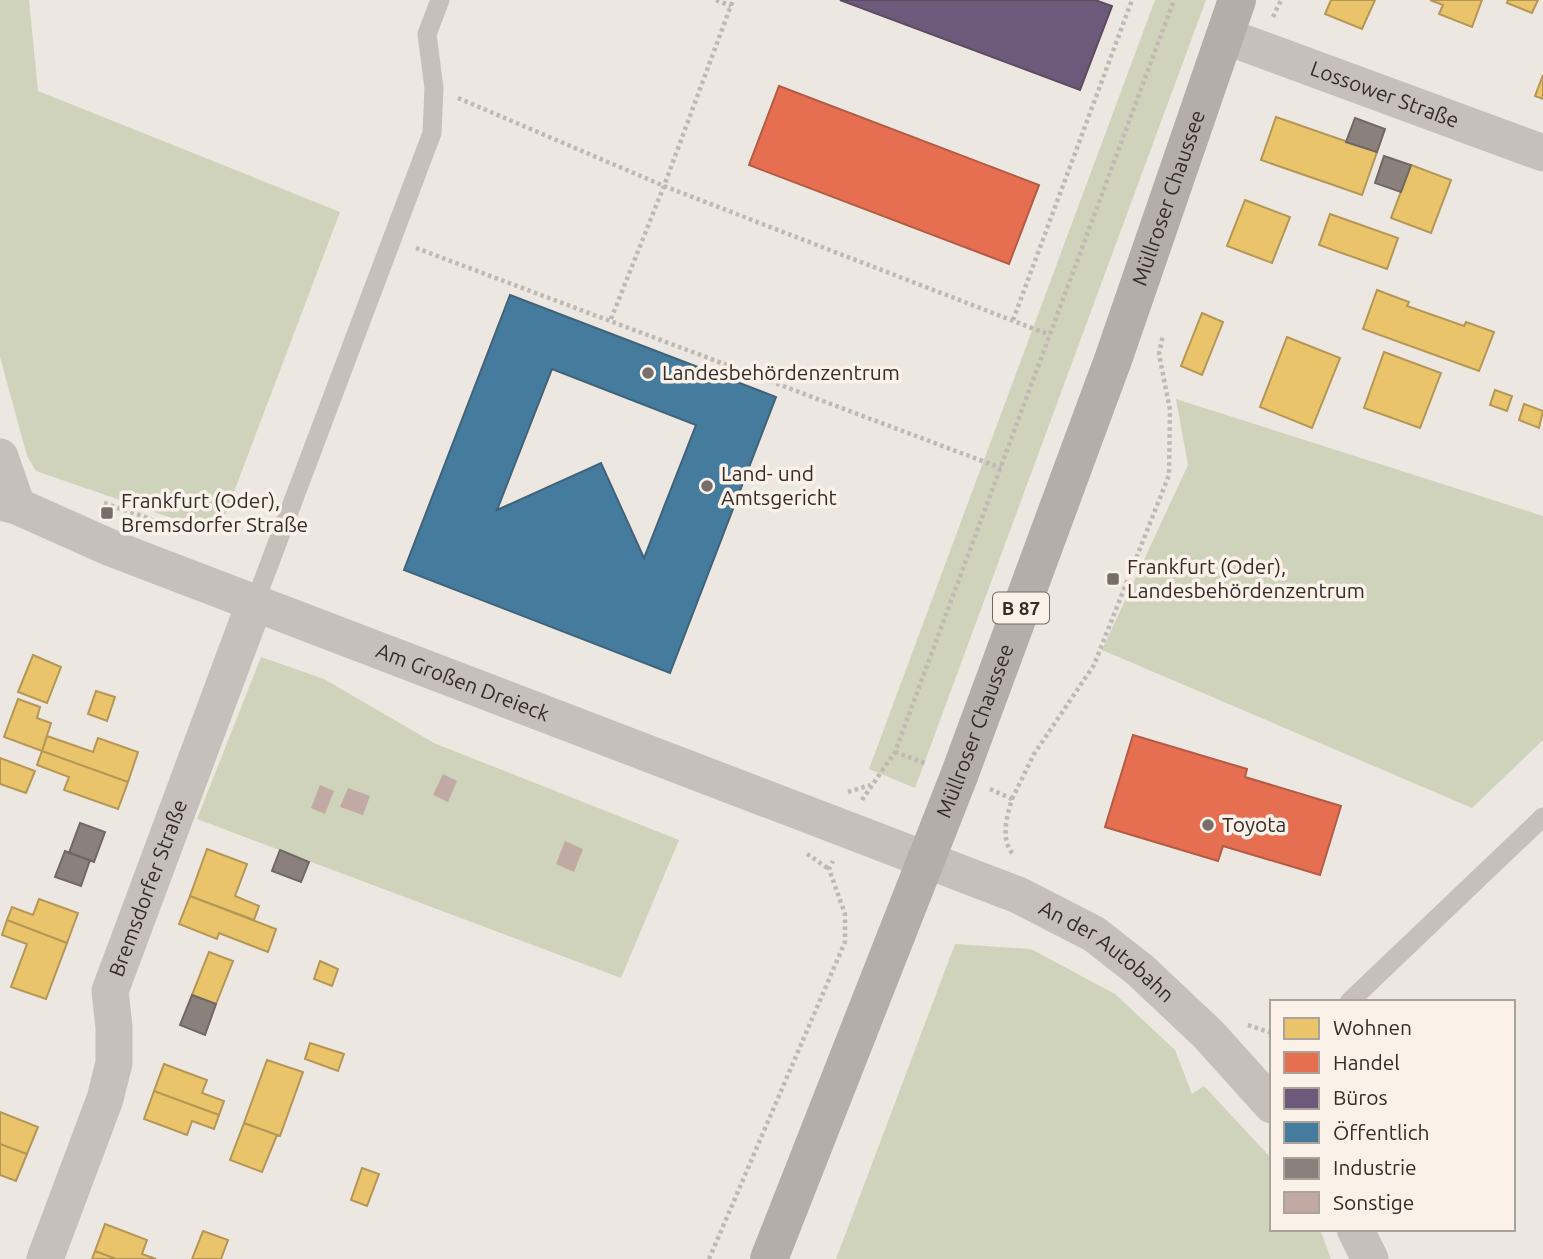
<svg xmlns="http://www.w3.org/2000/svg" width="1543" height="1259" viewBox="0 0 1543 1259" font-family="Ubuntu,sans-serif">
<style>
.green{fill:#cfd3bb}
.homes{fill:#e9c46a;stroke:#b49656;stroke-width:2}
.shops{fill:#e76f51;stroke:#b25b45;stroke-width:2}
.offices{fill:#6d597a;stroke:#5d4c61;stroke-width:2}
.public{fill:#457b9d;stroke:#41637a;stroke-width:2;fill-rule:evenodd}
.industry{fill:#8a817c;stroke:#716863;stroke-width:2}
.building{fill:#c1aaa3}
.lines{fill:none;stroke-linecap:round;stroke-linejoin:round}
.path{stroke:#bfb8b3;stroke-width:4.5;stroke-dasharray:3.5 3.5;stroke-linecap:butt}
.service{stroke:#c7bfba;stroke-width:19}
.minor{stroke:#c7bfba;stroke-width:37}
.primary{stroke:#b5ada9;stroke-width:38}
.poi-dot{fill:#776d69;stroke:#faf1e9;stroke-width:2.5}
.labels{text-anchor:middle;stroke-width:7;stroke-linejoin:round;paint-order:stroke}
.shield{fill:#faf1e9;stroke:#726762;stroke-width:2}
.shield-label{font-size:19px;font-weight:bold;fill:#372c28}
.street-label{font-size:21px;fill:#372c28;stroke:#faf1e9}
.poi-label{font-size:21px;fill:#372c28;stroke:#faf1e9;text-anchor:start}
</style>
<rect width="100%" height="100%" fill="#ede7e1"/>
<path class="green" d="M0,0H29L38,91L340,212L218,534L36,471L27,456L0,357Z
M1155,0H1206L915,788L869,769Z
M1176,399L1543,516V740L1472,808L1102,650L1188,465Z
M261,657L324,679L434,743L679,840L621,978L197,819Z
M955,944L1031,949L1115,994L1175,1050L1192,1094L1204,1086L1272,1159V1229H1320L1331,1259H836Z"/>
<path class="homes" d="M1331,0H1375L1362,29L1325,14Z
M1430,0H1482L1472,27L1439,14L1443,5Z
M1508,0H1538L1532,13L1507,3Z
M1543,75V99L1535,96Z
M1276,117L1377,152L1362,195L1261,160Z
M1411,165L1451,180L1431,233L1391,218Z
M1245,200L1290,217L1272,263L1227,246Z
M1330,214L1398,238L1387,269L1319,245Z
M1377,290L1409,302L1407,306L1464,326L1466,322L1494,332L1479,371L1363,329Z
M1202,313L1223,322L1202,375L1181,366Z
M1287,337L1340,358L1312,428L1260,407Z
M1384,352L1441,373L1420,428L1364,408Z
M1495,390L1512,396L1507,411L1490,405Z
M1524,404L1543,411L1539,428L1519,420Z
M33,655L61,667L47,703L18,692Z
M96,691L115,697L107,721L88,714Z
M18,699L40,707L37,718L51,723L42,751L4,737Z
M47,736L93,752L98,738L138,752L128,782L42,751Z
M42,751L128,782L118,809L64,790L69,777L37,765Z
M0,758L35,771L26,793L0,784Z
M207,849L247,864L235,896L259,906L254,920L190,896Z
M190,896L276,929L268,952L219,933L217,939L179,924Z
M39,899L78,913L67,943L7,920L12,907L33,915Z
M7,920L67,943L46,999L11,987L27,944L2,935Z
M209,952L233,961L216,1004L192,995Z
M320,961L338,969L332,986L314,979Z
M310,1043L344,1054L338,1071L305,1059Z
M267,1060L303,1072L280,1136L244,1123Z
M164,1064L207,1080L202,1093L224,1101L219,1115L154,1091Z
M154,1091L219,1115L214,1129L192,1121L187,1135L144,1119Z
M0,1112L38,1127L27,1154L0,1144Z
M244,1123L277,1135L262,1172L230,1160Z
M0,1144L27,1154L16,1181L0,1175Z
M362,1168L379,1174L367,1206L351,1200Z
M105,1224L147,1240L142,1254L156,1259H116L95,1251Z
M203,1231L228,1240L221,1259H192Z
M95,1251L116,1259H92Z"/>
<path class="shops" d="M779,86L1039,185L1009,264L749,165Z
M1133,735L1247,769L1245,777L1341,806L1320,875L1223,846L1218,861L1105,827Z"/>
<path class="offices" d="M840,0H1095L1112,6L1080,90Z"/>
<path class="public" d="M510,295L776,397L670,673L404,570ZM552,369L696,425L644,558L601,463L497,510Z"/>
<path class="industry" d="M1355,118L1385,129L1377,152L1346,142Z
M1384,156L1411,165L1401,192L1375,183Z
M80,823L105,832L94,862L69,853Z
M280,850L309,862L301,882L272,871Z
M65,851L90,860L81,886L55,877Z
M192,995L216,1004L205,1035L180,1025Z"/>
<path class="building" d="M443,774L457,781L448,802L433,795Z
M320,785L334,791L325,814L311,808Z
M348,788L370,796L363,815L340,807Z
M565,841L583,849L574,872L556,864Z"/>
<g class="lines">
<path class="path" d="M716,0L731,6
M1273,17L1281,0
M458,98L664,186L1050,335
M416,248L1001,468
M611,319L664,186L733,0
M1013,320L1132,0
M104,503L145,517L174,531
M895,752L927,764
M990,789L1012,799C1007,816 1000,839 1013,854
M848,792L870,785
M1012,799L1034,754L1094,665L1169,475L1170,410L1159,354L1163,335
M862,800L895,752L1174,0
M807,854L829,869
M1248,1025L1272,1033
M709,1259L845,942V914L829,869L833,861"/>
<path class="service" d="M255,602L432,133L434,88L427,34L440,0
M1349,1002L1543,817"/>
<g class="minor">
<path id="s1" d="M1225,36L1543,153"/>
<path d="M0,457L17,506"/>
<path id="s2" d="M0,502L17,506L111,548L1018,895L1094,934L1140,970L1208,1034L1272,1105"/>
<path d="M1355,1229L1370,1259"/>
<path id="s3" d="M45,1259L105,1099L114,1063V1027L110,991L255,602"/>
</g>
<path class="primary" id="s4" d="M769,1259L959,776L1114,357L1237,0"/>
</g>
<g class="poi-dot">
<circle cx="648" cy="373" r="7"/>
<circle cx="707" cy="486" r="7"/>
<rect x="100" y="506" width="14" height="14" rx="3.5"/>
<rect x="1106" y="572" width="14" height="14" rx="3.5"/>
<circle cx="1208" cy="825" r="7"/>
</g>
<g class="labels">
<rect class="shield" x="993" y="592.5" width="56" height="31" rx="5"/>
<g class="shield-label">
<text x="1021" y="615">B 87</text>
</g>
<g class="street-label">
<text dy="7" stroke="none"><textPath href="#s1" startOffset="170">Lossower Straße</textPath></text>
<text dy="7" stroke="none"><textPath href="#s4" startOffset="1134">Müllroser Chaussee</textPath></text>
<text dy="7" stroke="none"><textPath href="#s2" startOffset="497">Am Großen Dreieck</textPath></text>
<text dy="7" stroke="none"><textPath href="#s4" startOffset="567">Müllroser Chaussee</textPath></text>
<text dy="7" stroke="none"><textPath href="#s3" startOffset="390">Bremsdorfer Straße</textPath></text>
<text dy="7" stroke="none"><textPath href="#s2" startOffset="1197">An der Autobahn</textPath></text>
</g>
<g class="poi-label">
<text x="662" y="380">Landesbehördenzentrum</text>
<text x="721" y="481">Land- und<tspan x="721" dy="24">Amtsgericht</tspan></text>
<text x="121" y="508">Frankfurt (Oder),<tspan x="121" dy="24">Bremsdorfer Straße</tspan></text>
<text x="1127" y="574">Frankfurt (Oder),<tspan x="1127" dy="24">Landesbehördenzentrum</tspan></text>
<text x="1222" y="832">Toyota</text>
</g>
</g>
<rect x="1270" y="1000" width="245" height="231" fill="#faf1e9" stroke="#aca29c" stroke-width="2"/>
<rect x="1284" y="1018" width="35" height="21" fill="#e9c46a" stroke="#aca29c" stroke-width="2"/>
<text x="1333" y="1035" font-size="21" fill="#372c28">Wohnen</text>
<rect x="1284" y="1052" width="35" height="21" fill="#e76f51" stroke="#aca29c" stroke-width="2"/>
<text x="1333" y="1070" font-size="21" fill="#372c28">Handel</text>
<rect x="1284" y="1088" width="35" height="21" fill="#6d597a" stroke="#aca29c" stroke-width="2"/>
<text x="1333" y="1105" font-size="21" fill="#372c28">Büros</text>
<rect x="1284" y="1122" width="35" height="21" fill="#457b9d" stroke="#aca29c" stroke-width="2"/>
<text x="1333" y="1140" font-size="21" fill="#372c28">Öffentlich</text>
<rect x="1284" y="1158" width="35" height="21" fill="#8a817c" stroke="#aca29c" stroke-width="2"/>
<text x="1333" y="1175" font-size="21" fill="#372c28">Industrie</text>
<rect x="1284" y="1192" width="35" height="21" fill="#c1aaa3" stroke="#aca29c" stroke-width="2"/>
<text x="1333" y="1210" font-size="21" fill="#372c28">Sonstige</text>
</svg>
